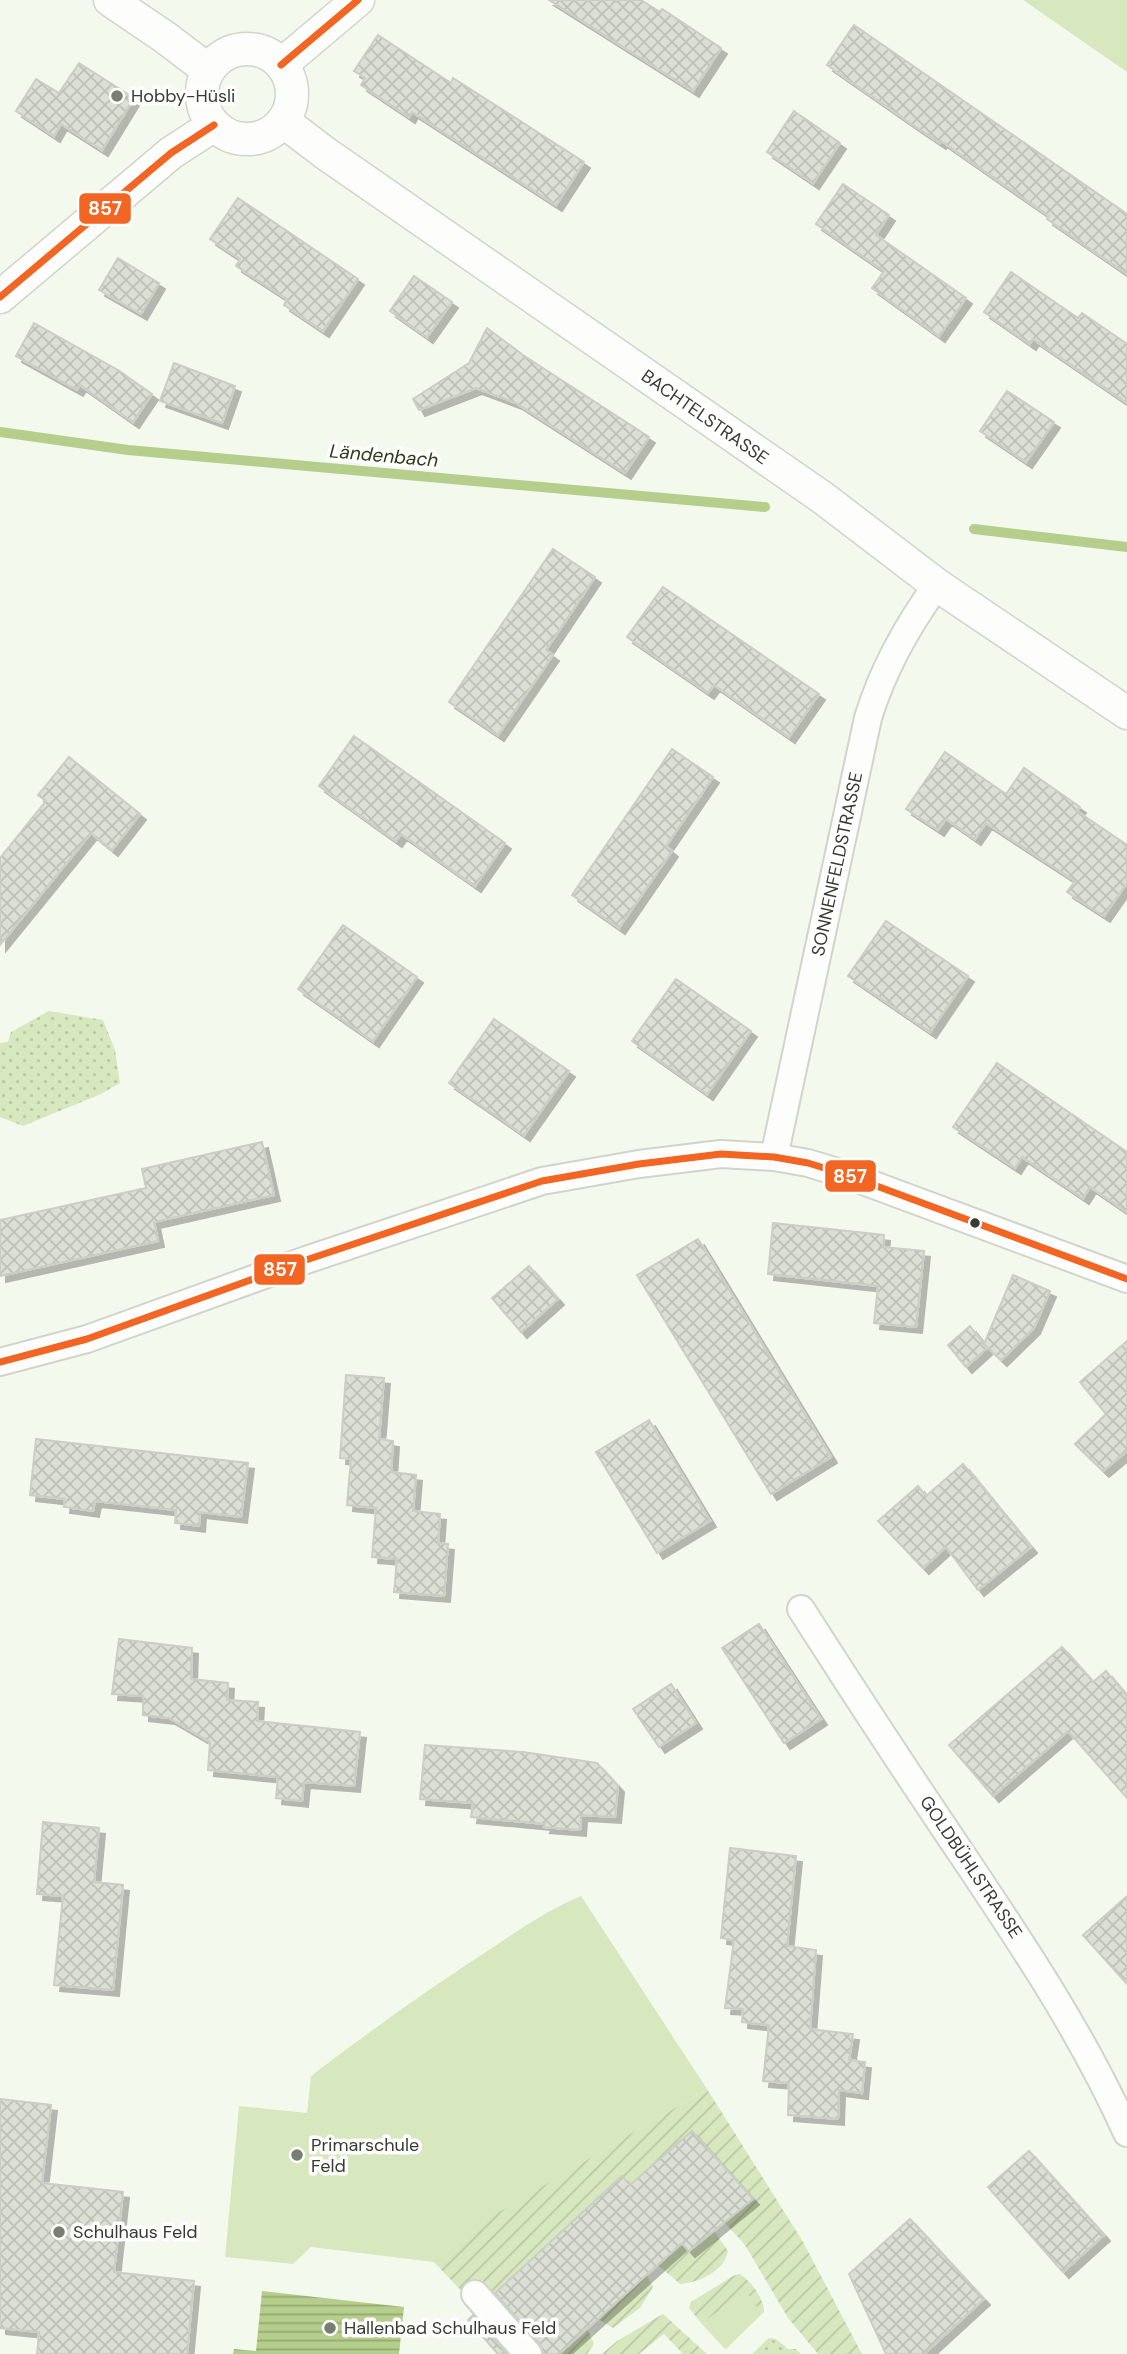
<svg xmlns="http://www.w3.org/2000/svg" width="1127" height="2354" viewBox="0 0 1127 2354" font-family="'DM Sans',sans-serif">
<style>
.grass{fill:#d7e8be}
.park{fill:url(#park-dots)}
.garden{fill:url(#garden-furrows)}
.water{fill:url(#water-rules)}
.lines{fill:none;stroke-linecap:round;stroke-linejoin:round}
.stream{stroke:#b6ce8b;stroke-width:10}
.building{fill:url(#building-cross-hatch);stroke:#cacec4;stroke-width:2;filter:url(#shadow)}
.minor-casing{stroke:#d0d5cb;stroke-width:30}
.tertiary-casing{stroke:#d0d5cb;stroke-width:35}
.minor{stroke:#fdfefc;stroke-width:26}
.tertiary{stroke:#fdfefc;stroke-width:32}
.bus-1-casing{stroke:#fff;stroke-width:12}
.bus-1{stroke:#f26522;stroke-width:7}
.poi-dot{fill:#797e73;stroke:#fff;stroke-width:2.5}
.bus-dot{fill:#373b31;stroke:#fff;stroke-width:2.5}
.labels{text-anchor:middle;stroke-width:7;stroke-linejoin:round;paint-order:stroke}
.poi-label{font-size:18px;fill:#373b31;stroke:#fff;text-anchor:start}
.street-label{font-size:18px;fill:#373b31;stroke:#fff}
.water-label{font-size:19px;font-style:italic;fill:#2e3c16;stroke:#fff}
.line-badge{stroke:#fff;stroke-width:2.5}
.badge-label{font-size:19px;text-anchor:middle;font-weight:bold;fill:#fff}
</style>
<defs>
<pattern id="park-dots" width="8" height="8" patternUnits="userSpaceOnUse" patternTransform="scale(1.75)"><rect width="8" height="8" fill="#d7e8be"/><path d="M2 2h.1M6 6h.1" fill="none" stroke="#b9c8a4" stroke-width="1.8" stroke-linecap="round"/></pattern>
<pattern id="garden-furrows" width="10" height="10" patternUnits="userSpaceOnUse" patternTransform="scale(1.75)"><rect width="10" height="10" fill="#d7e8be"/><path d="M-1 1l2-2M0 10L10 0M9 11l2-2" fill="none" stroke="#b9c8a4"/></pattern>
<pattern id="water-rules" width="6" height="5" patternUnits="userSpaceOnUse" patternTransform="scale(1.75)"><rect width="6" height="5" fill="#b6ce8b"/><path d="M0 2.5h6" fill="none" stroke="#95a872"/></pattern>
<pattern id="building-cross-hatch" width="8" height="8" patternUnits="userSpaceOnUse" patternTransform="scale(1.75)"><rect width="8" height="8" fill="#dbe0d5"/><path d="M0 0l8 8M0 8l8-8" fill="none" stroke="#bdc1b7"/></pattern>
<filter id="shadow"><feDropShadow dx="6" dy="6" stdDeviation="0" flood-color="#0004"/></filter>
</defs>
<rect width="100%" height="100%" fill="#f4f9ee"/>
<path class="grass" d="M1023,0H1127V72Z
M581,1896L707,2089L483,2222L434,2262L311,2247L293,2264L225,2257L239,2106L307,2113L311,2076C370,2031 430,1988 492,1948C521,1929 549,1909 581,1896Z
M748,2292L762,2314L726,2349L724,2348L701,2323Z"/>
<path class="park" d="M49,1011L103,1020L115,1050L120,1083L101,1094L23,1126L0,1117V1043L8,1042L11,1032Z
M769,2338L776,2339L788,2349H796L801,2354H752Z"/>
<path class="garden" d="M707,2089L802,2240L862,2354H818L788,2318L745,2245L724,2222L753,2198L692,2131L630,2185L622,2177L504,2285L562,2351L587,2328L594,2344L587,2354H543L484,2285L469,2299L434,2262L482,2222Z
M714,2231L728,2251C725,2271 698,2283 680,2284L658,2265L682,2243L689,2251Z
M739,2274C749,2278 765,2300 764,2312L762,2314L747,2293L701,2323L689,2308L691,2302L733,2276Z
M647,2275L653,2287L640,2308L613,2328L598,2319Z
M663,2314L707,2354H683L664,2334L639,2354H602L617,2341Z"/>
<path class="water" d="M262,2291L404,2307L399,2354H233L234,2349L256,2351Z"/>
<g class="lines">
<path class="stream" d="M0,432L128,450L765,507
M974,529L1127,547"/>
</g>
<path class="building" d="M549,0H641L660,12L662,9L721,48L693,91Z
M854,25L1127,214V274L1047,219L1049,216L941,141L940,143L916,127L827,65Z
M378,35L451,83L453,78L584,162L556,205L412,112L409,117L361,85L365,78L354,71Z
M79,63L134,98L102,150L61,124L54,136L16,111L36,79L59,93Z
M794,111L840,143L813,183L767,152Z
M843,184L889,215L876,235L966,298L939,336L872,288L884,271L816,224Z
M238,198L358,279L323,331L284,305L287,299L236,266L240,259L210,239Z
M118,258L159,283L141,314L99,290Z
M1011,272L1078,318L1082,313L1127,344V403L1033,339L1030,344L984,312Z
M414,276L452,302L427,337L390,311Z
M34,323L118,370L152,394L133,422L80,385L77,390L16,356Z
M487,328L523,355L649,437L625,473L516,403L476,388L419,410L413,399L469,363Z
M174,363L235,386L222,423L160,401Z
M1007,391L1054,422L1026,462L980,431Z
M553,549L595,577L546,650L553,655L498,735L449,702Z
M663,587L819,694L789,737L714,685L708,693L627,637Z
M354,736L505,843L475,886L401,834L396,841L319,786Z
M672,749L713,777L666,846L672,851L619,928L572,895Z
M945,752L1006,794L1024,768L1080,807L1077,811L1127,845V883L1104,916L1067,892L1075,881L986,823L975,839L946,819L938,830L906,809Z
M69,757L140,814L112,850L91,833L0,945V858L46,801L38,795Z
M886,921L968,976L930,1032L848,976Z
M343,925L417,977L373,1041L298,989Z
M676,979L751,1031L707,1094L632,1041Z
M494,1019L569,1071L524,1135L449,1083Z
M997,1063L1127,1152V1212L1090,1187L1083,1198L1022,1157L1015,1168L953,1127Z
M262,1142L274,1195L154,1222L158,1241L0,1276V1220L146,1188L142,1169Z
M773,1223L884,1235L883,1247L924,1251L916,1327L874,1323L878,1286L768,1274Z
M698,1239L831,1457L771,1494L637,1275Z
M529,1266L558,1299L521,1332L492,1298Z
M1013,1275L1050,1291L1034,1328L1001,1360L984,1344Z
M970,1326L987,1348L966,1367L948,1345Z
M1127,1341V1451L1103,1471L1075,1444L1106,1414L1080,1382Z
M346,1375L384,1378L379,1439L393,1441L391,1472L416,1475L413,1511L440,1514L438,1543L448,1544L444,1596L394,1592L397,1559L372,1557L376,1508L347,1505L351,1459L340,1458Z
M649,1420L710,1521L657,1553L596,1452Z
M36,1439L248,1463L241,1517L200,1512L199,1526L175,1523L176,1510L95,1501L93,1511L64,1507L65,1499L30,1495Z
M963,1464L1031,1547L978,1590L946,1547L923,1568L878,1521L918,1486L926,1496Z
M759,1624L821,1719L784,1743L722,1648Z
M119,1639L192,1648L191,1679L228,1683L227,1700L258,1702L257,1721L360,1732L354,1786L304,1782L302,1801L276,1798L278,1777L208,1770L210,1742L169,1718L143,1715V1696L112,1694Z
M1062,1647L1093,1682L1106,1671L1127,1696V1798L1068,1731L993,1796L949,1745Z
M671,1684L696,1723L659,1747L633,1709Z
M425,1745L523,1752L597,1763L618,1786L615,1817L581,1815L580,1830L544,1827L545,1824L471,1817L473,1803L420,1799Z
M43,1822L99,1828L94,1882L123,1885L113,1990L54,1985L63,1896L37,1894Z
M730,1848L796,1856L787,1946L816,1950L810,2029L853,2034L849,2060L865,2062L862,2093L839,2090L838,2119L788,2115L789,2083L763,2081L769,2025L742,2022L743,2009L725,2008L734,1940L721,1938Z
M1127,1896V1984L1083,1935Z
M0,2099L51,2105L42,2183L123,2192L114,2272L194,2281L187,2354H37L39,2332L0,2328Z
M692,2131L753,2199L689,2251L682,2243L559,2354H543L540,2344L495,2293L622,2176L630,2185Z
M1029,2151L1104,2235L1063,2272L988,2187Z
M910,2219L984,2299L924,2354H886L849,2274Z
M473,2315L507,2354H498L468,2320Z"/>
<g class="lines">
<defs>
<path id="minor" d="M774,1157L868,718C883,669 907,626 937,585
M0,1362L87,1339L306,1260L542,1181L639,1164L721,1154L774,1157L808,1163L847,1175L1127,1279
M801,1609C849,1684 897,1758 947,1832C1012,1929 1079,2026 1127,2133
M475,2294L528,2354"/>
<path id="tertiary" d="M110,0L166,38L208,70
M202 94a45 45 0 1 1 90 0a45 45 0 1 1-90 0Z
M281,65L358,0
M283,121L325,153L823,498L937,585L1127,713
M0,297L171,153L214,125"/>
</defs>
<use href="#minor" class="minor-casing"/>
<use href="#tertiary" class="tertiary-casing"/>
<use href="#minor" class="minor"/>
<use href="#tertiary" class="tertiary"/>
<defs>
<path id="bus-1" d="M281,65L358,0
M0,297L171,153L214,125
M0,1362L87,1339L306,1260L542,1181L639,1164L721,1154L774,1157L808,1163L847,1175L1127,1279"/>
</defs>
<use href="#bus-1" class="bus-1-casing"/>
<use href="#bus-1" class="bus-1"/>
</g>
<g class="poi-dot">
<circle cx="117" cy="96" r="7"/>
<circle cx="297" cy="2155" r="7"/>
<circle cx="59" cy="2232" r="7"/>
<circle cx="330" cy="2328" r="7"/>
</g>
<circle class="bus-dot" cx="975" cy="1223" r="6"/>
<g class="labels">
<g class="poi-label">
<text x="131" y="102">Hobby-Hüsli</text>
<text x="311" y="2151">Primarschule<tspan x="311" dy="21">Feld</tspan></text>
<text x="73" y="2238">Schulhaus Feld</text>
<text x="344" y="2334">Hallenbad Schulhaus Feld</text>
</g>
<g class="street-label">
<text transform="translate(705 417) rotate(35)" y="6">BACHTELSTRASSE</text>
<text transform="translate(837 864) rotate(-78)" y="6">SONNENFELDSTRASSE</text>
<text transform="translate(971 1867) rotate(56)" y="6">GOLDBÜHLSTRASSE</text>
</g>
<g class="water-label">
<text transform="translate(384 455) rotate(5)" y="7">Ländenbach</text>
</g>
</g>
<g class="line-badge">
<rect x="78" y="192" width="54" height="33" rx="7" fill="#f26522"/>
<rect x="824" y="1159" width="53" height="34" rx="7" fill="#f26522"/>
<rect x="253" y="1253" width="53" height="33" rx="7" fill="#f26522"/>
</g>
<g class="badge-label">
<text x="105" y="215">857</text>
<text x="850" y="1183">857</text>
<text x="280" y="1276">857</text>
</g>
</svg>
